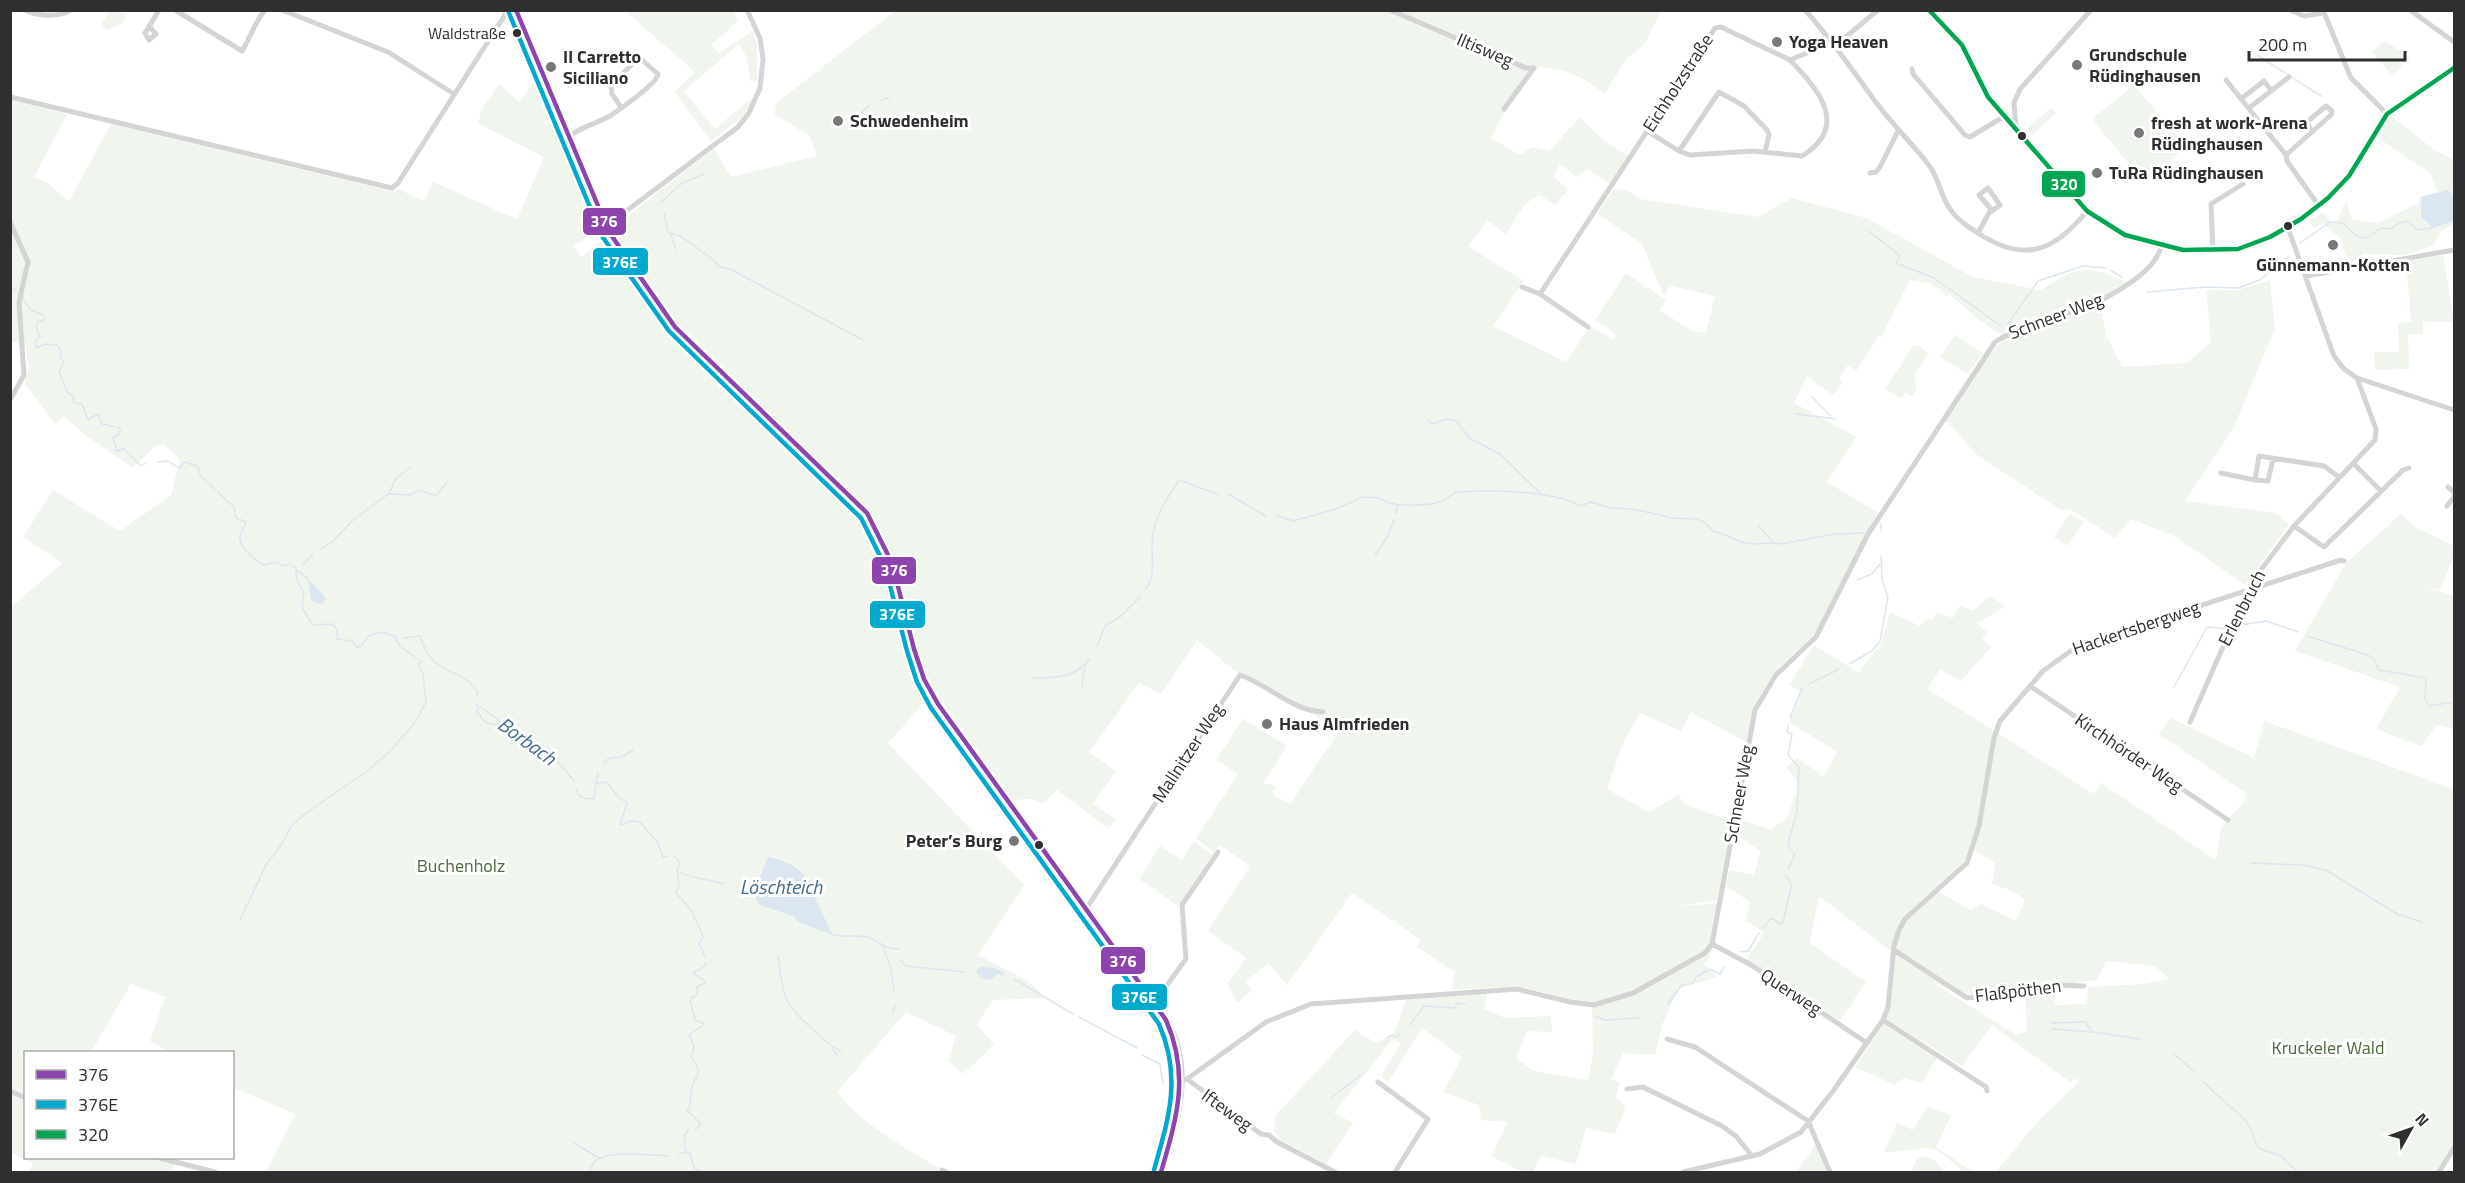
<svg xmlns="http://www.w3.org/2000/svg" width="2465" height="1183" viewBox="0 0 2465 1183" font-family="'Titillium Web',sans-serif">
<style>
.green{fill:#f0f5ed;fill-rule:evenodd}
.water{fill:#dbe6f0}
.lines{fill:none;stroke-linecap:round;stroke-linejoin:round}
.stream{stroke:#dbe6f0;stroke-width:1.5}
.street{stroke:#d4d4d4;stroke-width:5}
.secondary{stroke:#cdcdcd;stroke-width:8}
.bus-1-casing{stroke:#fff;stroke-width:9}
.bus-2-casing{stroke:#fff;stroke-width:9}
.bus-3-casing{stroke:#fff;stroke-width:9}
.bus-1{stroke:#8e44ad;stroke-width:4.5}
.bus-2{stroke:#00a9ce;stroke-width:4.5}
.bus-3{stroke:#00a651;stroke-width:4.5}
.bus-dot{fill:#2f2f2f;stroke:#fff;stroke-width:2}
.poi-dot{fill:#787878;stroke:#fff;stroke-width:2}
.labels{text-anchor:middle;stroke-width:6;stroke-linejoin:round;paint-order:stroke}
.bus-label{font-size:16px;fill:#2f2f2f;stroke:#fff;text-anchor:end}
.poi-label{font-size:18px;font-weight:bold;fill:#2f2f2f;stroke:#fff;text-anchor:start}
.street-label{font-size:18px;fill:#2f2f2f;stroke:#fff}
.park-label{font-size:18px;fill:#4f693f;stroke:#fff}
.water-label{font-size:20px;font-style:italic;fill:#416a8e;stroke:#fff}
.line-badge{stroke:#fff;stroke-width:2}
.badge-label{font-size:16px;text-anchor:middle;font-weight:bold;fill:#fff}
</style>
<rect width="100%" height="100%" fill="#fff"/>
<path class="green" d="M110,10L119,11L126,15L122,23L107,30L101,25Z
M1624,10L1641,13L1644,11H1661L1644,45L1626,59L1605,94C1580,76 1568,68 1537,67L1505,111L1491,138L1520,155L1532,147L1549,151L1580,117L1604,141L1629,156L1610,184L1587,169L1577,177L1560,164L1554,177L1568,189L1556,205L1539,195L1526,203L1506,234L1488,221L1468,246L1524,281L1493,326L1566,362L1590,326L1613,340L1616,334L1595,320L1626,273L1666,300L1660,310L1690,330L1706,333L1715,296L1671,286L1664,296L1642,244L1597,213L1614,189L1628,191L1640,199L1758,217L1792,198L1866,218L1973,277L2041,290C2075,267 2089,263 2125,282L2099,300L2106,335L2122,367L2187,363L2211,342L2206,290H2238L2270,280L2275,329L2233,429L2185,501L2277,513L2289,525L2245,585L2173,535L2131,519L2115,538L2070,509L2063,511L1981,458C1966,447 1961,432 1945,421L1979,367L2005,337L1979,320L1949,294L1947,296L1929,283L1910,280L1881,337L1879,336L1856,371L1848,365L1839,378L1843,382L1833,395L1807,376L1794,403L1856,437L1827,482L1878,513C1855,550 1840,590 1818,628C1811,641 1798,650 1786,661C1763,683 1753,711 1746,742L1691,712L1681,731L1640,713L1624,741L1607,789L1649,812L1678,795L1685,804L1732,822L1717,900L1673,907L1718,903L1710,946L1713,951L1704,964L1717,977L1679,988L1662,1025L1655,1055L1623,1053L1611,1079L1620,1082L1616,1098L1626,1106L1615,1134L1586,1128L1576,1164L1541,1156L1533,1172H1523L1491,1156L1508,1122L1481,1120L1479,1105L1443,1092L1462,1058L1422,1028L1388,1083L1381,1076L1401,1043L1392,1040L1334,1113L1353,1123L1326,1164L1280,1140L1274,1132L1276,1115L1355,1030L1376,1043L1395,1032L1407,997L1487,993L1484,1009L1505,1018L1551,1016L1552,1032L1527,1031L1516,1058L1534,1071L1588,1080L1593,1055L1592,1004L1517,986L1451,990L1455,972L1417,947L1421,940L1352,893L1287,985L1268,963L1246,982L1252,990L1237,1003L1227,984L1246,958L1208,931L1250,866L1220,845L1214,852L1196,838L1238,774L1216,760L1243,719L1287,746L1263,783L1276,786L1273,795L1290,804L1337,734L1311,712L1240,675L1197,640L1161,694L1139,683L1089,752L1116,771L1093,804L1116,819L1109,829L1057,790L1042,804C1030,796 1024,799 1013,801L935,691L888,743L1024,885L978,955L1028,981L1046,998L993,1000L977,1024L994,1045L963,1074L948,1061L956,1036L906,1012L838,1091C857,1124 910,1149 942,1170V1172H266L295,1114L233,1087L232,1052H168L150,1041L165,997L131,984L91,1052H26L25,1097L11,1090V607L62,563L23,537L53,490L120,531L171,495L180,459L164,444L155,446L133,468L85,435L64,416L56,425L24,382L29,370L25,344L10,342L11,100L67,114L34,177L46,182L69,201L111,124L395,192L398,189L424,201L433,182L517,219L544,157L477,123L481,116L480,112L499,83L519,102L538,78L599,229L574,246L581,257C602,242 618,225 637,209C662,188 688,169 714,149L731,177L817,156L810,136L775,115L776,103L895,11ZM782,859L798,868L804,875L833,934L798,922L793,916Z
M625,11H734L738,21L711,45L719,53L753,31L757,44V81H751L746,56L739,44L684,91L715,129L751,98L754,100L742,117L711,142L675,92L693,74V70Z
M2385,41L2410,58L2393,76L2371,52Z
M2134,85L2186,147L2144,182L2092,119Z
M2052,107L2056,113L2033,135L2028,128Z
M2390,115L2433,149L2454,160V223L2440,232L2434,245L2406,255L2362,254L2361,259L2351,260L2345,255C2341,229 2337,240 2324,223L2314,228L2309,222L2322,212L2331,221L2338,220L2346,199L2352,220L2378,223L2419,203L2420,197L2437,192L2431,174L2378,138Z
M2443,255L2454,322H2423V334L2408,335L2409,369L2375,370L2374,352H2399L2398,323L2411,322L2406,261Z
M1955,335L1983,353L1968,374L1940,357Z
M1913,346H1919L1929,353L1914,375L1917,388L1912,396L1905,393L1901,399L1885,389Z
M2070,513L2084,522L2067,546L2054,537Z
M2401,514L2417,528L2454,546V556L2440,590L2419,584L2454,596V729L2437,725L2421,746L2376,729L2400,687L2295,651L2346,563Z
M1990,596L2005,606L1977,624L1988,633L1982,639L1991,647L1961,681L1940,669L1928,689L2094,794L2101,783L2216,860L2221,827L2244,802L2246,793L2159,734L2171,718L2254,758L2264,721L2454,789V1144L2437,1172H1996L2038,1121L2079,1082L2075,1078L2070,1082L1992,1025L1962,1066L1886,1019L1892,995L1895,954L1819,896L1810,943L1866,982L1840,1021L1746,960L1764,933L1746,920L1750,902L1726,886L1729,870L1754,875L1760,851L1734,833L1737,819L1771,829L1787,818L1799,784L1786,767L1797,758L1824,776L1837,752L1789,722L1801,691L1789,685L1814,645L1858,672L1881,644L1890,612L1920,626L1928,619L1933,620L1937,612L1953,618L1960,605L1973,611ZM1980,829L1974,850L1995,863L1992,884L2010,890L2025,899L2016,921L1981,904L1971,910L1936,890L1960,869ZM2106,961L2155,966L2169,979L2143,984L2088,987L2087,1004L2055,1005L2054,986L2025,994L2027,1032L2016,1035L1932,982L1966,996L2097,980Z
M1194,841L1212,855L1178,906L1139,879L1160,846L1182,860Z
M1884,1023L1938,1056L1922,1083L1904,1078L1895,1085L1855,1067Z
M10,1094L25,1100L26,1158H155L175,1164L170,1172H29L33,1164L11,1152Z
M1928,1106L1951,1115L1936,1147L1973,1172H1958L1961,1169C1952,1163 1943,1153 1933,1149C1921,1146 1898,1153 1884,1152L1897,1123L1913,1130Z
M1816,1144L1829,1172H1796Z
M1925,1156L1934,1160L1945,1172H1911L1917,1159Z"/>
<path class="water" d="M2448,190L2454,197V221L2433,228L2421,217V197Z
M308,579L326,598L322,605L311,600Z
M768,857C782,859 795,864 804,875L833,935L798,922L793,916L760,905L756,900V887Z
M981,967L994,968L1004,972L1003,975L997,974L990,979L977,974V969Z"/>
<g class="lines">
<path class="stream" d="M2257,55L2321,96
M881,100L889,98
M860,114L870,105
M660,203L681,184L704,174
M664,213L668,232L682,237L715,261L718,266L730,269L863,340
M1869,231L1900,256L1896,263L1934,278L2002,327
M670,233L676,249
M2300,243L2330,222L2343,223C2361,240 2360,244 2381,228L2391,229L2399,223L2407,221L2418,230L2432,228
M2110,270L2122,277
M10,288L16,290
M2147,292L2205,287L2238,288L2260,280L2289,256
M23,295V300L31,310L43,315L44,319L43,322L39,320L36,327L40,337L36,340V348L45,344L57,345L61,350L60,357L64,362L59,372L68,393L73,396L74,403L82,404L88,420L98,414L102,424L120,428V433L112,438L116,444V451L124,449L141,466L147,462
M2007,325L2038,281L2083,266L2107,268
M1811,396L1831,416
M1796,414L1836,419
M1429,420L1432,424L1446,419L1457,421L1469,438L1500,454L1541,494
M158,462L168,461L180,469L184,462L197,466L201,476L215,489
M218,492L234,507L236,518L246,522C245,527 241,531 240,536C238,547 256,561 264,565L276,562L282,566L290,564L308,579
M389,493L396,478L411,467
M1228,494L1266,516
M1396,513L1398,505
M1276,515L1293,521L1339,508L1362,497L1380,498C1390,508 1429,506 1442,501C1449,499 1450,493 1458,492C1491,490 1551,490 1581,506L1591,502L1610,508L1633,509L1673,518L1697,519L1706,523L1714,532C1727,533 1733,541 1746,543C1758,546 1769,541 1781,544L1835,534L1864,533
M1759,526L1772,541
M1881,531V524
M321,549L333,541L352,521L388,494L410,495L419,490L436,496L447,482
M1375,555L1388,536L1394,519
M302,566L313,554
M296,569V578L304,594L302,608L313,625L332,624L337,629V639L352,641L357,647L361,646L370,635L383,632L396,637
M1857,580L1872,574L1880,564
M1146,589C1158,571 1149,554 1153,534C1156,514 1168,497 1179,480L1219,495
M2235,626L2266,621L2298,632
M2307,636L2368,655L2374,659L2379,670L2426,678L2425,699L2429,706L2454,702
M395,637L400,646L417,659
M404,638L420,636C434,680 457,663 478,692L477,696
M1097,646L1105,626L1120,617L1140,597
M1850,664L1873,650L1880,641L1888,597L1882,580L1881,556
M1031,678C1053,678 1076,679 1090,658
M1809,684L1839,669
M1082,686L1085,666
M2174,687L2207,627L2228,629
M476,704L557,761L574,781
M478,707L477,712L485,722L496,725L499,723
M1790,718L1802,688
M604,763L609,758L621,757L633,750
M596,784L598,773
M576,789C579,798 585,799 594,799L596,784L607,782L617,796L627,803L620,825L632,821L640,822L658,843L663,857L668,856
M674,856L680,862L677,871C687,878 711,879 724,884
M2251,863L2303,865L2326,870L2397,914L2422,922
M1788,869L1795,854L1790,850L1788,844L1797,811L1799,767L1788,755L1792,734L1787,732L1788,725
M677,871L679,885L676,893L691,910L703,936L699,944L705,956
M240,920L266,865L282,844L291,826L306,813L366,772L391,750L415,722L426,702L423,674L419,665L421,661
M1763,928L1771,918L1781,924L1783,922L1792,884L1785,875
M833,935C845,938 856,934 867,937C880,941 884,950 899,949
M883,947L891,969L894,992
M1740,952L1748,951L1759,933
M778,956C784,999 783,1004 816,1032C826,1040 829,1047 841,1051
M900,960L906,966L964,972
M980,977L990,979L997,973L1003,975
M1014,979L1073,1014
M1668,1004L1682,985L1693,983L1696,977L1710,969L1720,974L1724,967
M893,1012L895,1005
M1595,1016L1604,1020L1639,1018
M1079,1017L1137,1048
M2051,1023L2085,1022L2091,1030
M1410,1025L1424,1006L1455,1008L1457,1003L1465,1004
M2052,1029L2093,1032L2140,1039
M1384,1044L1389,1036L1397,1037L1400,1033
M833,1049L837,1056
M2174,1054L2195,1072
M1142,1055L1160,1064L1163,1084
M2204,1082C2216,1096 2231,1106 2244,1119C2253,1128 2252,1140 2260,1149L2281,1156L2298,1172
M1331,1098L1363,1073
M688,1130L685,1135V1150L690,1154L694,1168L701,1172
M695,1130L701,1124L687,1110C693,1102 689,1098 691,1090C695,1075 705,1074 691,1057L694,1047L689,1035L705,1024L695,1020L690,999L697,995V987L706,982L693,973L704,967L706,963
M574,1143L599,1158
M679,1154L687,1152
M589,1172C591,1169 593,1163 596,1160C611,1150 651,1155 668,1156"/>
<path class="street" d="M25,10C37,16 59,18 71,10
M175,10L242,51C250,38 256,20 265,10
M282,10L388,52L454,94
M1390,10L1526,68H1534L1504,109
M1805,10C1831,39 1852,69 1875,101C1891,123 1911,142 1928,164C1939,177 1940,195 1950,209C1957,220 1970,228 1981,235C2027,264 2056,249 2087,211
M1929,10L1962,45L1988,97L2087,211L2125,235L2183,250L2238,249L2270,237L2301,219L2328,198L2349,176L2387,114L2454,68
M2290,10L2304,16L2323,13
M2323,10L2351,78L2387,114
M2410,10L2454,42
M149,26L156,34L149,40L145,33L147,30L159,10
M1912,69L1913,74L1965,135L1970,137L2005,116
M2226,80L2286,155
M10,97L392,188L398,183L508,10
M2241,99L2264,81L2271,90
M2249,108L2289,77
M2016,127L2014,103L2020,89L2091,10
M1647,131L1679,151L1690,155L1753,151L1802,156C1850,126 1819,90 1790,60
M2312,132L2307,122L2326,106L2332,111L2331,115L2286,155L2287,161L2319,206
M568,137C583,126 595,124 610,116C619,110 658,83 658,74L641,59L636,60L611,86L612,94L621,107
M1679,151L1719,92L1744,106L1767,130L1769,135L1765,152
M1870,173L1876,172L1880,167L1898,131
M10,222L28,262L19,302L24,375L10,400
M604,224L621,215
M2288,228L2334,356L2344,369L2357,378L2454,410
M607,230L621,215L738,127L749,113L760,88L763,59L760,38L747,10
M1978,233L1991,209L1992,211L2000,205L1988,188L1979,195L1991,209
M2213,251L2211,204L2243,184
M2306,276L2454,250
M1522,287L1540,294
M1588,327L1540,294L1715,28L1721,27L1790,60L1847,36L1878,10
M2354,464L2381,491
M2221,473L2255,480L2259,456L2324,466L2339,477
M2255,480L2268,481L2273,459
M2448,487L2454,492
M2447,506L2454,497
M2294,526L2324,547L2403,470L2409,468
M2030,686L2228,820
M2190,722L2251,583L2294,526L2375,440L2376,429L2357,378
M1086,909L1240,675C1269,685 1292,711 1323,712
M1712,944L1751,965L1867,1043
M1894,950L1967,998L2015,994L2054,985L2084,986
M1154,1003L1186,959L1182,905L1218,852
M1883,1020L1986,1087L1987,1091
M1667,1039L1695,1047L1808,1121L1830,1172
M1187,1079L1261,1134L1269,1135L1277,1142L1335,1172
M1182,1080L1187,1079L1266,1022L1311,1004L1517,989L1570,1002L1594,1005L1633,993L1705,953L1712,944L1755,710L1776,675L1816,637L1868,534L1995,342L2003,337L2100,301C2120,290 2155,271 2161,247
M1378,1082L1428,1119L1395,1172
M1627,1089L1643,1087L1722,1126L1736,1136L1752,1156
M10,1091L26,1098
M160,1158L215,1172
M942,1170L946,1172
M1683,1172L1760,1154L1801,1132L1833,1091L1883,1020L1888,1007L1894,946L1899,930L1905,919L1967,863L1979,826L1994,738L2000,721L2043,671L2079,645L2341,560L2344,561
M2439,1172L2454,1148"/>
<path class="secondary" d="M516,10L609,232L675,327L693,346L867,513L892,563L914,649L924,679L938,704L1166,1020C1194,1072 1176,1120 1161,1172"/>
<defs>
<path id="bus-1" d="M516,10L609,232L675,327L867,513L892,563L914,649L924,679L938,704L1166,1020C1190,1075 1177,1117 1161,1172"/>
<path id="bus-2" d="M509,13L602,236L669,331L861,518L885,566L907,651L917,682L931,708L1159,1024C1182,1077 1169,1117 1154,1170"/>
<path id="bus-3" d="M1929,10L1962,45L1988,97L2087,211L2125,235L2183,250L2238,249L2270,237L2301,219L2328,198L2349,176L2387,114L2454,68"/>
</defs>
<use href="#bus-1" class="bus-1-casing"/>
<use href="#bus-2" class="bus-2-casing"/>
<use href="#bus-3" class="bus-3-casing"/>
<use href="#bus-1" class="bus-1"/>
<use href="#bus-2" class="bus-2"/>
<use href="#bus-3" class="bus-3"/>
</g>
<g class="bus-dot">
<circle cx="517" cy="33" r="5"/>
<circle cx="2022" cy="136" r="5"/>
<circle cx="2288" cy="226" r="5"/>
<circle cx="1039" cy="845" r="5"/>
</g>
<g class="poi-dot">
<circle cx="1777" cy="42" r="6"/>
<circle cx="2077" cy="65" r="6"/>
<circle cx="551" cy="67" r="6"/>
<circle cx="838" cy="121" r="6"/>
<circle cx="2139" cy="133" r="6"/>
<circle cx="2097" cy="173" r="6"/>
<circle cx="2333" cy="245" r="6"/>
<circle cx="1267" cy="724" r="6"/>
<circle cx="1014" cy="841" r="6"/>
</g>
<g class="labels">
<g class="bus-label">
<text x="506" y="39">Waldstraße</text>
</g>
<g class="poi-label">
<text x="1789" y="48">Yoga Heaven</text>
<text x="2089" y="61">Grundschule<tspan x="2089" dy="21">Rüdinghausen</tspan></text>
<text x="563" y="63">Il Carretto<tspan x="563" dy="21">Siciliano</tspan></text>
<text x="850" y="127">Schwedenheim</text>
<text x="2151" y="129">fresh at work-Arena<tspan x="2151" dy="21">Rüdinghausen</tspan></text>
<text x="2109" y="179">TuRa Rüdinghausen</text>
<text x="2333" y="271" text-anchor="middle">Günnemann-Kotten</text>
<text x="1279" y="730">Haus Almfrieden</text>
<text x="1002" y="847" text-anchor="end">Peter’s Burg</text>
</g>
<g class="street-label">
<text transform="translate(1485 50) rotate(23)" y="6">Iltisweg</text>
<text transform="translate(1678 83) rotate(-57)" y="6">Eichholzstraße</text>
<text transform="translate(2056 316) rotate(-21)" y="6">Schneer Weg</text>
<text transform="translate(2242 608) rotate(-63)" y="6">Erlenbruch</text>
<text transform="translate(2136 628) rotate(-19)" y="6">Hackertsbergweg</text>
<text transform="translate(1188 753) rotate(-57)" y="6">Mallnitzer Weg</text>
<text transform="translate(2129 753) rotate(34)" y="6">Kirchhörder Weg</text>
<text transform="translate(1739 794) rotate(-80)" y="6">Schneer Weg</text>
<text transform="translate(2018 991) rotate(-7)" y="6">Flaßpöthen</text>
<text transform="translate(1791 992) rotate(33)" y="6">Querweg</text>
<text transform="translate(1227 1110) rotate(36)" y="6">Ifteweg</text>
</g>
<g class="park-label">
<text x="461" y="872">Buchenholz</text>
<text x="2328" y="1054">Kruckeler Wald</text>
</g>
<g class="water-label">
<text transform="translate(527 741) rotate(36)" y="7">Borbach</text>
<text x="781" y="894">Löschteich</text>
</g>
</g>
<g class="line-badge">
<rect x="2041" y="170" width="45" height="28" rx="6" fill="#00a651"/>
<rect x="582" y="207" width="45" height="29" rx="6" fill="#8e44ad"/>
<rect x="592" y="247" width="57" height="29" rx="6" fill="#00a9ce"/>
<rect x="871" y="556" width="46" height="29" rx="6" fill="#8e44ad"/>
<rect x="869" y="600" width="57" height="29" rx="6" fill="#00a9ce"/>
<rect x="1100" y="946" width="46" height="29" rx="6" fill="#8e44ad"/>
<rect x="1111" y="983" width="57" height="28" rx="6" fill="#00a9ce"/>
</g>
<g class="badge-label">
<text x="2064" y="190">320</text>
<text x="604" y="227">376</text>
<text x="620" y="268">376E</text>
<text x="894" y="576">376</text>
<text x="897" y="620">376E</text>
<text x="1123" y="967">376</text>
<text x="1139" y="1003">376E</text>
</g>
<rect width="2465" height="1183" fill="none" stroke="#2f2f2f" stroke-width="24"/>
<rect x="24" y="1051" width="210" height="108" fill="#ffffff" stroke="#acacac" stroke-width="1.5"/>
<rect x="36" y="1070" width="30" height="9" fill="#8e44ad" stroke="#acacac" stroke-width="1.5"/>
<text x="78" y="1081" font-size="18" fill="#2f2f2f">376</text>
<rect x="36" y="1100" width="30" height="9" fill="#00a9ce" stroke="#acacac" stroke-width="1.5"/>
<text x="78" y="1111" font-size="18" fill="#2f2f2f">376E</text>
<rect x="36" y="1130" width="30" height="9" fill="#00a651" stroke="#acacac" stroke-width="1.5"/>
<text x="78" y="1141" font-size="18" fill="#2f2f2f">320</text>
<g transform="translate(2411 1129) rotate(50)" stroke="#ffffff" stroke-width="4.5" paint-order="stroke">
<path d="M0-4.5L10 22L0 15L-10 22Z" fill="#2f2f2f"/>
<text y="-9" font-size="16" font-weight="bold" text-anchor="middle" fill="#2f2f2f">N</text>
</g>
<path d="M2249 51v9h156v-9" fill="none" stroke="#2f2f2f" stroke-width="3"/>
<text x="2258" y="51" font-size="18" fill="#2f2f2f" stroke="#ffffff" stroke-width="4.5" paint-order="stroke">200 m</text>
</svg>
